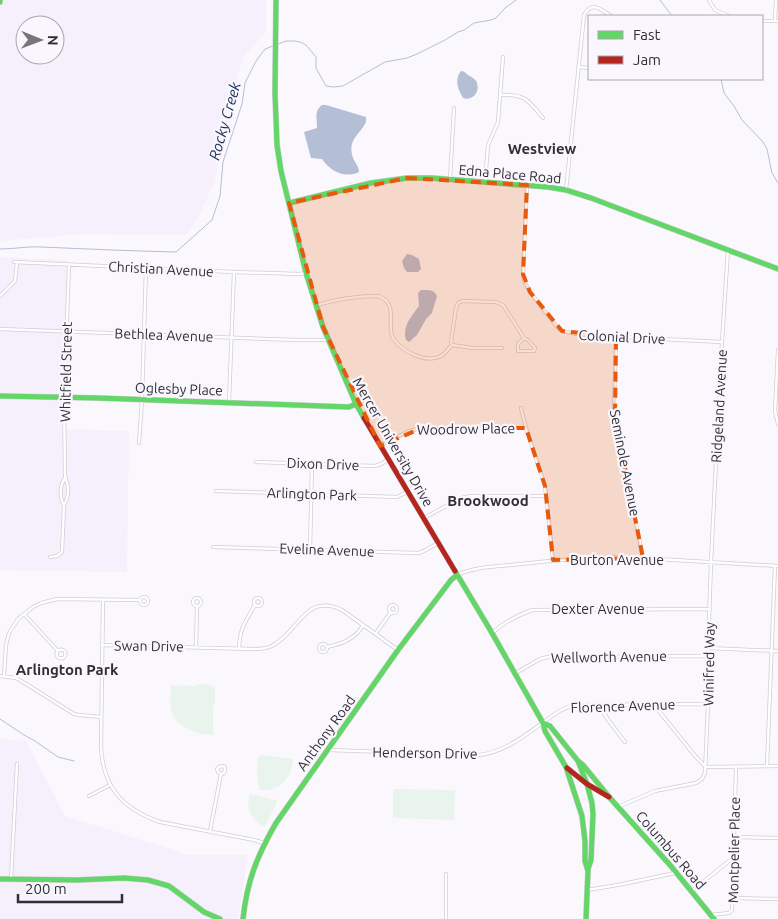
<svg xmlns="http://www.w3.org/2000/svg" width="778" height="919" viewBox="0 0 778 919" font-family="Ubuntu,sans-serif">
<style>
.commercial{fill:#f6f0fd;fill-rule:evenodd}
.green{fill:#e9f4ed}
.water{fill:#b4bfd5}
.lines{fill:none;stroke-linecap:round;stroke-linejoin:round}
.stream{stroke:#b4bfd5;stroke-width:1}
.street-casing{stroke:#d0ced3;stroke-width:4}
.fast-casing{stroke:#d0ced3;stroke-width:6}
.jam-casing{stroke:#d0ced3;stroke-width:6}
.street{stroke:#fefeff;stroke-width:2.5}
.fast{stroke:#63d668;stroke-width:5}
.jam{stroke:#b3261e;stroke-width:5}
.marked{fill:#e8590c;fill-opacity:0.2;stroke:#e8590c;stroke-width:4;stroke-dasharray:10 6;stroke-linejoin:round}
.labels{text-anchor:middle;stroke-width:4.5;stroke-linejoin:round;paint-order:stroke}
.street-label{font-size:14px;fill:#312f34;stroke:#f9f6fe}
.water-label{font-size:15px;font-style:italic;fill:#192f56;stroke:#f9f6fe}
.neighbourhood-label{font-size:15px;font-weight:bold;fill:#312f34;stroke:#f9f6fe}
</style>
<rect width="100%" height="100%" fill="#faf8fc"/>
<path class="commercial" d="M0,0H266V32L243,57L228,117L214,183L197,220L186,235L84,234L0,241ZM25,25H55V55H25Z
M0,257L67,260L61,429L129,431L127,572L0,570Z
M0,739L26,741L65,816L190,855H248L238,919H0Z"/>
<path class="green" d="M171,685L195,686C200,683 210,684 215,687V703L213,706V735C197,734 179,729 172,713C169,708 171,692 171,685Z
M262,755L293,759C292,777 279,793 259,790L257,773L258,758Z
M393,789L455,790L454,820L393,818Z
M250,794L276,800L277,802L265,827C252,822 245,807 250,794Z"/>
<path class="water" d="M461,71C466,72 463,71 468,75C471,77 476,79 477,83C480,93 472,101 463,98C458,89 454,80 461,71Z
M322,105H326L366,117V122C359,136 347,139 353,158C355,163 359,166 359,172C345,179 330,171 322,159L311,158L304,132L317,128C317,118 314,111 322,105Z
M407,254L412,255L419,259L421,269L418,272H407L404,268L402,261Z
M421,290C428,290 434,289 437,296L432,313L426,319L417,335L409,342L406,340C402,326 411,317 419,306L418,293Z"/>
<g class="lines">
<path class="stream" d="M660,0L672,16
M721,79L724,93L734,106L742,120L763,142L767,149L772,173L778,183
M0,249C15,249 28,246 42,247C87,249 132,251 176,252L212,220L220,196L223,162L242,104L245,83L256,61L265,49L286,41H294L300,42L306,45L316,57V68L326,86L333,87L343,86L385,62L407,58L417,54L445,40L458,32L464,30L474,23L491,20L496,18L505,8L516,0
M0,719L24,735L35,741L58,757L74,761"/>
<defs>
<path id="street" d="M709,0L715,10L729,16
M762,21H778
M775,21L776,0
M578,67L589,68
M500,95C526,94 528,100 543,118
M450,180L454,108
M485,182L488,145L498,122L503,57
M527,185L523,274L524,281L530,292L557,327L562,331L581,335L722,342
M566,190L584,15C592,1 600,9 611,16
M14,262L234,272L299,274L306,273
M0,296L15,281L17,262
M317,305C337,299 358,296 379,296C399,305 386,324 393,338C401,351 426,364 441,356C445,354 448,349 452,345L451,342L456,308L458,303L462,301L496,302L503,305L524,338
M0,329L297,340H327
M524,338L528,340L535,348L534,351H518V344Z
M616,338L614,405L615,417L643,558
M452,345L473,348H502
M778,350L775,411L778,424
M229,402L234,272
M521,408L526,428L545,486L553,560
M139,443L142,399L146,268
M380,446L409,431L422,428H526
M256,462L375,466L381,464L389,459
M216,491L397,497L407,492
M64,505C59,497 60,485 65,478
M424,518L461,498L471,496H546
M213,547L418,553L422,552L438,543
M310,550L312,464
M50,557L57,556L62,552L64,505C68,499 69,490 67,483C66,480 65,477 65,474L64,398L69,265
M457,575C473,567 493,567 510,565C548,561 585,557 623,557L778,566
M140 601a4 4 0 1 1 8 0a4 4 0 1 1-8 0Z
M193 602a4 4 0 1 1 8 0a4 4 0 1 1-8 0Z
M254 602a4 4 0 1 1 8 0a4 4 0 1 1-8 0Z
M103,600L101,747C103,788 123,809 160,822L254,840L264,843
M389 609a4 4 0 1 1 8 0a4 4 0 1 1-8 0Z
M24,614L58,651
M376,633L391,612
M492,633C503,623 518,615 532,610L710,609
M319 648a4 4 0 1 1 8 0a4 4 0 1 1-8 0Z
M102,645L253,649C260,649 266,649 272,646C299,632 305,592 342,610L398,650
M196,647L197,606
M327,647C341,644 356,639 363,625
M239,648C240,628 245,622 255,605
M708,648L778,651
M56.5 654a4.5 4.5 0 1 1 9 0a4.5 4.5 0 1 1-9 0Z
M514,674L540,659L548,657L708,656
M0,676L16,678L23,682L74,714L79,715L101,717
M4,676L6,645L9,633L18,619L33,607L41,603L57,599L140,600
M598,705L609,721L625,742
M654,705L696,757L706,767
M328,750L479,755C505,752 524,736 545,721C555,714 563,707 576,705L708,704
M767,766L775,566
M706,767L778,766
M89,796L110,785
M618,807L655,791L696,783L702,779L705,773L708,704L707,679L711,562L722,342L728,250
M210,831L221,774L224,773L225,770V767L222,766L219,767L217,769L218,772L221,774
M735,837L778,838
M11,879L17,764
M587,890L618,885L675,873
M692,891L729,861L734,859
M733,898L778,899
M711,915L729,913L732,910L736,767
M446,919V874"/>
<path id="fast" d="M0,0V2
M276,0L275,93L277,145L281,171L306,273L323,327L356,404L364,418
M289,203L371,183L407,178H432L548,187L566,190L591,198L778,269
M0,396L98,398L349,407L356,404
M455,571L492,633L543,723L545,731L566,767L582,816L585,841V861L588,871L586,919
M543,723L550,726L578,761L587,784L592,803L593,814L591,860L588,869
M578,761L583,765L610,798L670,865L714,919
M0,879L77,880L124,878L148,880L169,886L204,912L220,919
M243,919C247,881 257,856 276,823L398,650L451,580L457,575"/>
<path id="jam" d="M364,418L455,571
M567,768L587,784L609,797"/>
</defs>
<use href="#street" class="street-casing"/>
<use href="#fast" class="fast-casing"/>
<use href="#jam" class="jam-casing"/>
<use href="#street" class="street"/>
<use href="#fast" class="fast"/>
<use href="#jam" class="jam"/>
</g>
<path class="marked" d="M407,178L527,185L523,274L530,292L562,331L616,337L615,417L643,558L553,560L545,486L526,428H422L380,446L323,327L289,203Z"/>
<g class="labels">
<g class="street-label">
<text transform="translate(510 174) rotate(5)" y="5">Edna Place Road</text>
<text transform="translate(161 269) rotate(3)" y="5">Christian Avenue</text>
<text transform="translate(164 335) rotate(2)" y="5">Bethlea Avenue</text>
<text transform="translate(622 337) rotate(3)" y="5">Colonial Drive</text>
<text transform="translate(66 372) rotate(-89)" y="5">Whitfield Street</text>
<text transform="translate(179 389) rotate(2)" y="5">Oglesby Place</text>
<text transform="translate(719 406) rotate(-87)" y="5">Ridgeland Avenue</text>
<text transform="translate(466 429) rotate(-1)" y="5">Woodrow Place</text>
<text transform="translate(393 442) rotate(60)" y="5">Mercer University Drive</text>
<text transform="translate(625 463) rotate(79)" y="5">Seminole Avenue</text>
<text transform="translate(323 464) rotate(2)" y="5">Dixon Drive</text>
<text transform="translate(312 494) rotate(2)" y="5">Arlington Park</text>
<text transform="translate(327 550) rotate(2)" y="5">Eveline Avenue</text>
<text x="617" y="565">Burton Avenue</text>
<text x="598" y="614">Dexter Avenue</text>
<text transform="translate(149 646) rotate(1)" y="5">Swan Drive</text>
<text transform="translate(609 657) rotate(-1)" y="5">Wellworth Avenue</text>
<text transform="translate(709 664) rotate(-89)" y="5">Winifred Way</text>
<text transform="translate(623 706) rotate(-2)" y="5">Florence Avenue</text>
<text transform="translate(326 733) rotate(-54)" y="5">Anthony Road</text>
<text transform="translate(425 753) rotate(1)" y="5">Henderson Drive</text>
<text transform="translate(671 850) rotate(49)" y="5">Columbus Road</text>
<text transform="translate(734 850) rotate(-89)" y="5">Montpelier Place</text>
</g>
<g class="water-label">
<text transform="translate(225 121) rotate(-74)" y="5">Rocky Creek</text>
</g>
<g class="neighbourhood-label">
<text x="542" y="154">Westview</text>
<text x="488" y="506">Brookwood</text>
<text x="67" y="675">Arlington Park</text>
</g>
</g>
<rect x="588" y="15" width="175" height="65" fill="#f9f6fe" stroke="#a9a6ad"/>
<rect x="598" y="31" width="25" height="8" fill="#63d668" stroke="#a9a6ad"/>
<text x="633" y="40" font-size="15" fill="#312f34">Fast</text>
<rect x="598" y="56" width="25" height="8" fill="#b3261e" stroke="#a9a6ad"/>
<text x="633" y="65" font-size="15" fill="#312f34">Jam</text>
<g transform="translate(40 40) rotate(91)"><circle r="24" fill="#f9f6fe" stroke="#a9a6ad"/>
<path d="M0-4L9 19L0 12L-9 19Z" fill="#77757a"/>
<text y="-8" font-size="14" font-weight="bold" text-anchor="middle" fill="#312f34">N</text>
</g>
<path d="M18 894v8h104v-8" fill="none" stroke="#312f34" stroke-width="2.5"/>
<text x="25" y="894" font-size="15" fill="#312f34" stroke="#f9f6fe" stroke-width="4" paint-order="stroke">200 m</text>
</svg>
